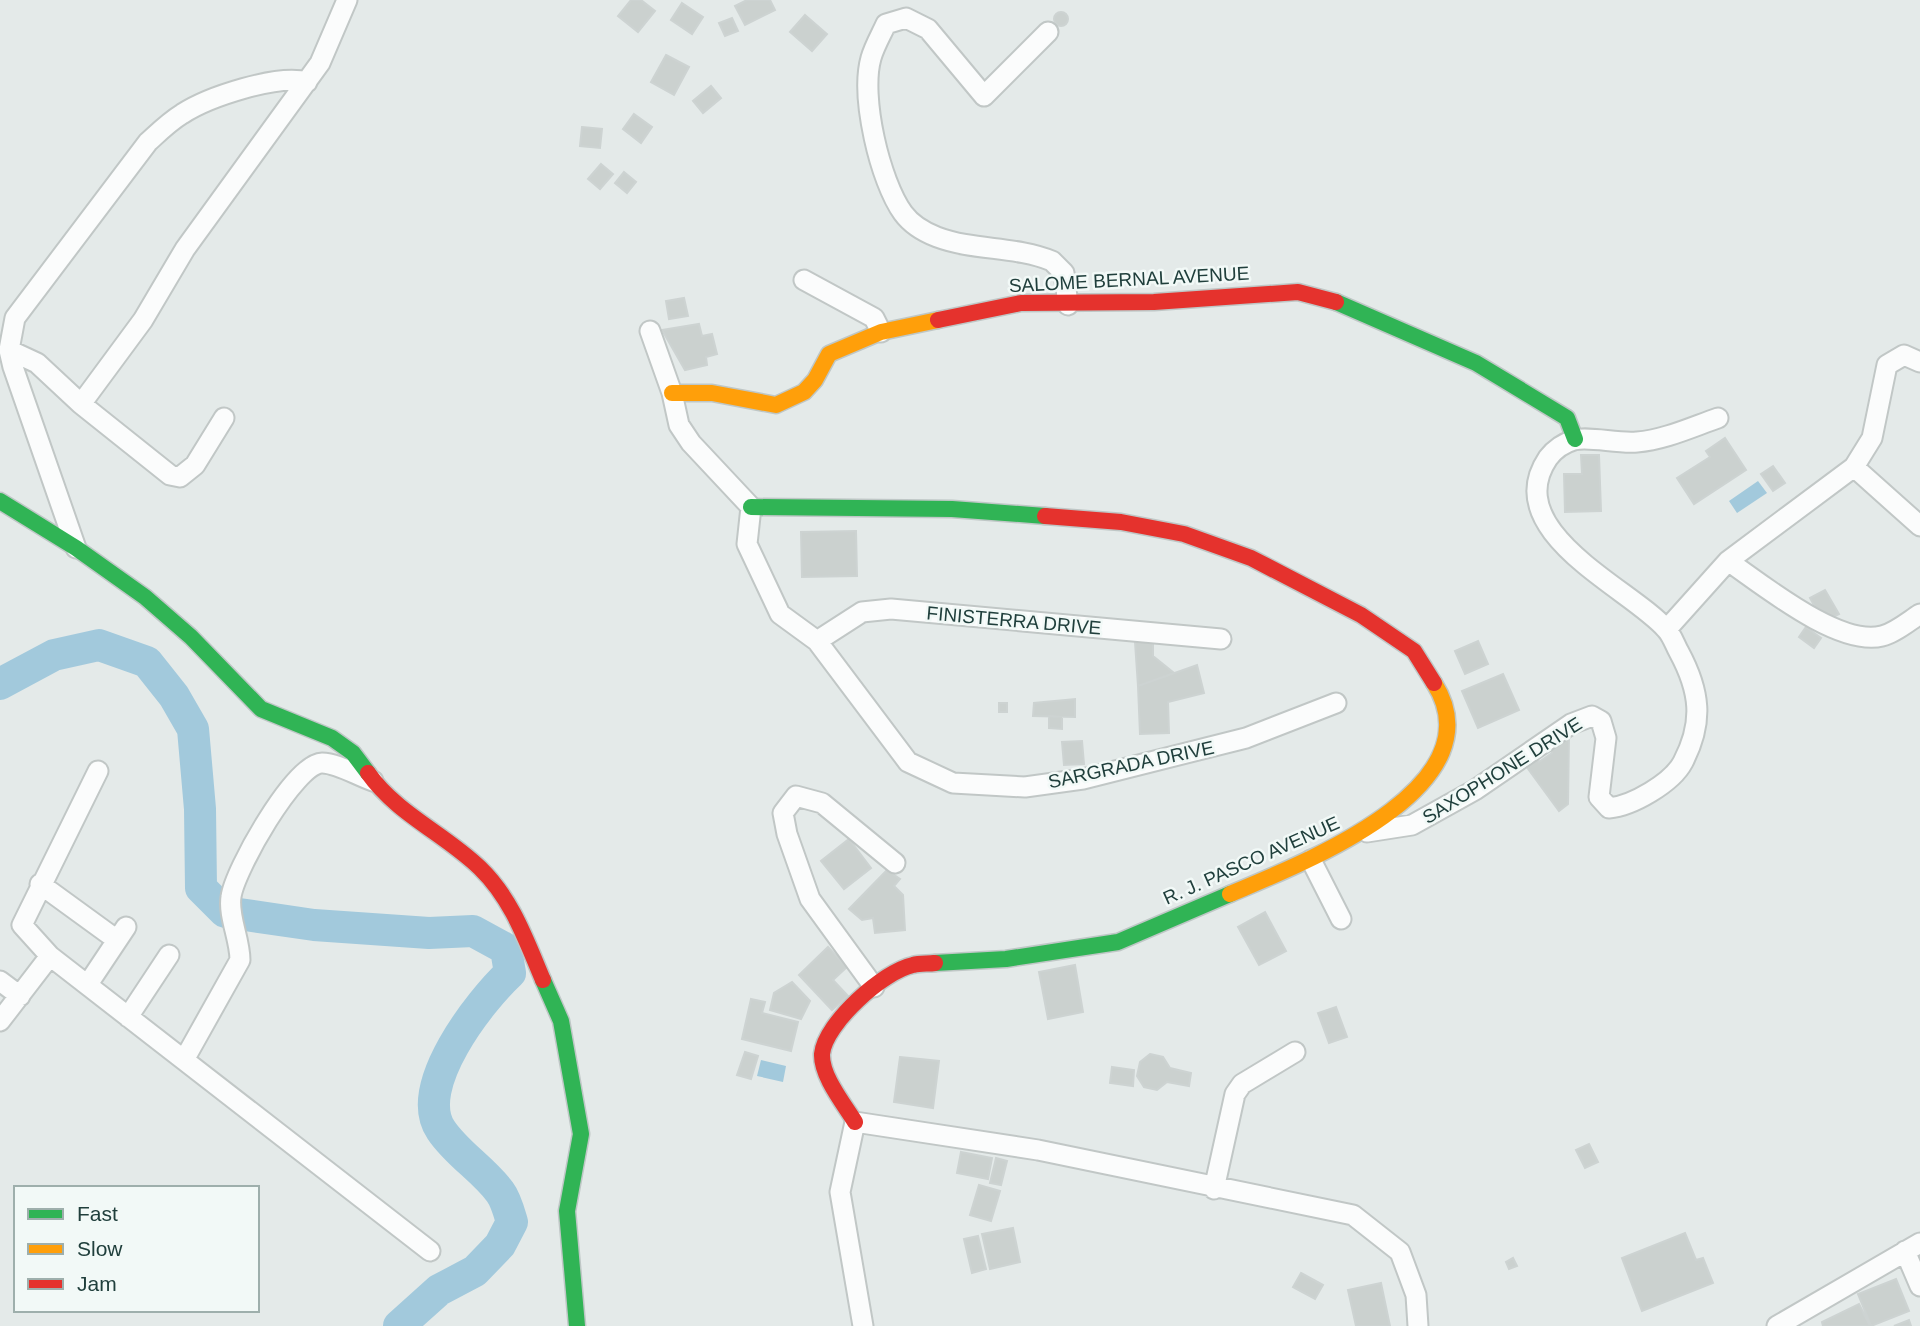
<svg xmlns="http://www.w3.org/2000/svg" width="1920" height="1326" viewBox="0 0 1920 1326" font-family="Arial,sans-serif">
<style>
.water{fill:#a2c9dc}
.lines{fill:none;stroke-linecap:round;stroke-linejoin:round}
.river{stroke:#a2c9dc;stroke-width:32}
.building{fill:#cbd1cf;stroke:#cdd3d2;stroke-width:2}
.street-casing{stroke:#c1c7c6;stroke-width:23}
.fast-casing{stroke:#bfc7c6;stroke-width:19}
.slow-casing{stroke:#bfc7c6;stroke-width:19}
.jam-casing{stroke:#bfc7c6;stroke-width:19}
.street{stroke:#fbfcfc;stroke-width:19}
.fast{stroke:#30b455;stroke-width:16}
.slow{stroke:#ff9f0a;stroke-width:16}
.jam{stroke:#e5322d;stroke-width:16}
.labels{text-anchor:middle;stroke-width:5;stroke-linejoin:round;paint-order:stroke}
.street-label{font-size:19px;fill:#203f3c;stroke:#f2f9f7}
</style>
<rect width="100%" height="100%" fill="#e4eae9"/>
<path class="water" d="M1758,481L1767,493L1737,513L1729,501Z
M761,1060L786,1066L783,1082L757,1076Z"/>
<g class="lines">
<path class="river" d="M0,684L54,655L99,645L147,662L174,696L193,729L200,809L201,888L225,912L314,925L429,933L473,931L506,949L510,973C480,1001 412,1087 441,1130C457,1154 483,1169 500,1192C506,1200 509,1212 512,1222L500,1245L475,1271L439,1290L399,1326"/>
</g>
<path class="building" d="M631,0H641L655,11L638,32L618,16Z
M747,0H770L775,10L745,25L735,6Z
M682,3L703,17L692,34L671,20Z
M1054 19a7 7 0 1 1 14 0a7 7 0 1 1-14 0Z
M805,15L827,34L812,51L790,32Z
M732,18L738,31L725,36L719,23Z
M666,55L689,67L674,95L651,82Z
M711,86L721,98L703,113L693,101Z
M634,114L652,127L641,143L623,129Z
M582,127L602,129L600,148L580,146Z
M601,164L613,174L600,189L588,179Z
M624,172L636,182L627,193L615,183Z
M684,298L688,316L669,319L666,301Z
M699,324L702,336L712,334L717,354L706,357L707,365L685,370L662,330Z
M1725,438L1746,470L1694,504L1677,478L1710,457L1706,451Z
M1581,455H1599L1601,511L1565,512L1564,474H1582Z
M1773,466L1785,483L1773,491L1761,474Z
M856,531L857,576L802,577L801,532Z
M1825,590L1839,614L1823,622L1810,598Z
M1806,627L1821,638L1814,648L1799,637Z
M1153,641V656L1174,673L1138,686L1135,642Z
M1478,641L1488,664L1465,674L1455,651Z
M1197,665L1204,693L1168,702L1169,733L1140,734L1138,686Z
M1503,674L1519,710L1478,728L1462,691Z
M1075,699V717L1033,716L1034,703Z
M999,703H1007V712H999Z
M1049,716L1062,717V729L1049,728Z
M1569,734L1568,804L1559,811L1523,762L1534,753L1539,762L1552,753L1548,745Z
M1082,741L1084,764L1064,765L1062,742Z
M849,839L871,868L844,889L821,861Z
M887,870L900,879L894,886L903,895L905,930L875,933L873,918L862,920L849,909Z
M1265,912L1286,951L1259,965L1238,927Z
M828,947L847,967L833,980L848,996L832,1010L799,975Z
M1075,965L1083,1012L1048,1019L1039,972Z
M792,982L810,1001L801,1019L770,1010L774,993Z
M751,999L765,1002L762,1013L798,1022L791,1051L742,1039Z
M1336,1007L1347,1037L1329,1043L1318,1013Z
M745,1052L758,1056L751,1079L737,1075Z
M1150,1054L1163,1057L1170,1068L1191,1073L1189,1086L1167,1082L1157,1090L1144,1087L1137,1076L1140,1062Z
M900,1057L939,1061L933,1108L894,1102Z
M1112,1067L1134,1070L1133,1086L1110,1083Z
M1589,1144L1598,1162L1585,1168L1576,1150Z
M961,1152L992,1158L988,1179L957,1173Z
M996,1158L1007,1161L1001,1185L990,1183Z
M979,1185L1000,1191L991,1221L970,1215Z
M1013,1228L1020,1262L990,1269L982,1234Z
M1685,1233L1696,1260L1703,1258L1713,1283L1642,1311L1622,1258Z
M978,1236L986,1269L972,1273L964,1239Z
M1513,1258L1517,1266L1509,1269L1506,1262Z
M1301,1273L1323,1285L1315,1299L1293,1287Z
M1896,1279L1909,1311L1871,1326L1858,1294Z
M1381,1283L1390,1326H1356L1348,1290Z
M1859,1304L1870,1326H1823L1822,1322Z
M1909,1320L1911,1326H1894Z"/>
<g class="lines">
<defs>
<path id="street" d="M1048,32L984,96L928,29L906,18L886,24C881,35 874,47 871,58C860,97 880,181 903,213C911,224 924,232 937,237C974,251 1016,246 1052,261L1064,273L1068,305
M804,280L874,318L881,332
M650,331L672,393L679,425L691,443L751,507L747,544L780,614L817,641L908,762L953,783L1025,787L1083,779L1246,738L1336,703
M9,350L37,363L81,404L170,475L180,477L195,465L224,418
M81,404L143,320L185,249L320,63L347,0
M1854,467L1920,526
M76,548L13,367L9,350L15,318L148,142C159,132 169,122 182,114C208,97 277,74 307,82
M1728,561C1763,585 1839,647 1882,636C1895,633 1909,621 1920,614
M1667,629L1728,561L1854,467L1872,438L1887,365L1904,355L1920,362
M817,641L862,612L891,609L1221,639
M98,771L22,925L50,956L430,1251
M1367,832L1412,825L1475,790L1571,724L1592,716L1601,721L1606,738L1599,797L1609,808C1632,806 1672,783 1683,762C1704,722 1700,691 1679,652C1675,645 1672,635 1666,629C1632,589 1498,532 1548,458C1554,450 1564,443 1574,440C1589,436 1618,444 1637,442C1664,440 1692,427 1718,418
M1311,860L1341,919
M40,884L117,940
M0,981L20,996
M88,984L126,927
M874,987L810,899L787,834L783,813L796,796L822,803L895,863
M128,1017L169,955
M0,1021L50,956
M184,1060L240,960C240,939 228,916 231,897C234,871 295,763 322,763C337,763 358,776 373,781
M1214,1189L1235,1094L1242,1084L1295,1052
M1905,1251L1920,1286
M863,1326L840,1192L855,1122L1038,1150L1353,1215L1400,1252L1416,1295L1418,1326
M1777,1326L1920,1243"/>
<path id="fast" d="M1336,302L1476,363L1567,418L1575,439
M0,501L76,548L145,597L191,637L261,709L332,738L353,753L368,773
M751,507L952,509L1045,516
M935,963L1006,959L1118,942L1230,894
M543,980L561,1021L581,1134L567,1211L577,1326"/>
<path id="slow" d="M672,393H712L776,405L804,392L815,380L829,354L881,332L938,320
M1230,894C1298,865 1501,788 1434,683"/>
<path id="jam" d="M938,320L1021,303L1154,302L1298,292L1336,302
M1045,516L1121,522L1184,534L1251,558L1361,615L1414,651L1434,683
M368,773C397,814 445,834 480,868C512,899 526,940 543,980
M855,1122C844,1104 821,1076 822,1054C825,1023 884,971 913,965C920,963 928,964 935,963"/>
</defs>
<use href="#street" class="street-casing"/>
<use href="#fast" class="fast-casing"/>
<use href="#slow" class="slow-casing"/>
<use href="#jam" class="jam-casing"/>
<use href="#street" class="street"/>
<use href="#fast" class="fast"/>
<use href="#slow" class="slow"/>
<use href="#jam" class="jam"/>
</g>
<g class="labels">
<g class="street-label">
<text transform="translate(1129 279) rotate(-3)" y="7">SALOME BERNAL AVENUE</text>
<text transform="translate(1014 620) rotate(5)" y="7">FINISTERRA DRIVE</text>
<text transform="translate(1131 764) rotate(-12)" y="7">SARGRADA DRIVE</text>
<text transform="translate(1502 770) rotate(-32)" y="7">SAXOPHONE DRIVE</text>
<text transform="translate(1251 860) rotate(-24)" y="7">R. J. PASCO AVENUE</text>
</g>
</g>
<rect x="14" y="1186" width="245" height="126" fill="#f2f9f7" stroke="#9eafac" stroke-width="2"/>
<rect x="28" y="1209" width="35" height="10" fill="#30b455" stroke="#9eafac" stroke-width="2"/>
<text x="77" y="1221" font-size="21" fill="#203f3c">Fast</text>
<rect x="28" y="1244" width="35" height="10" fill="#ff9f0a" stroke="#9eafac" stroke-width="2"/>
<text x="77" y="1256" font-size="21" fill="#203f3c">Slow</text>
<rect x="28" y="1279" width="35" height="10" fill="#e5322d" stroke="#9eafac" stroke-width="2"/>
<text x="77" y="1291" font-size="21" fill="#203f3c">Jam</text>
</svg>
